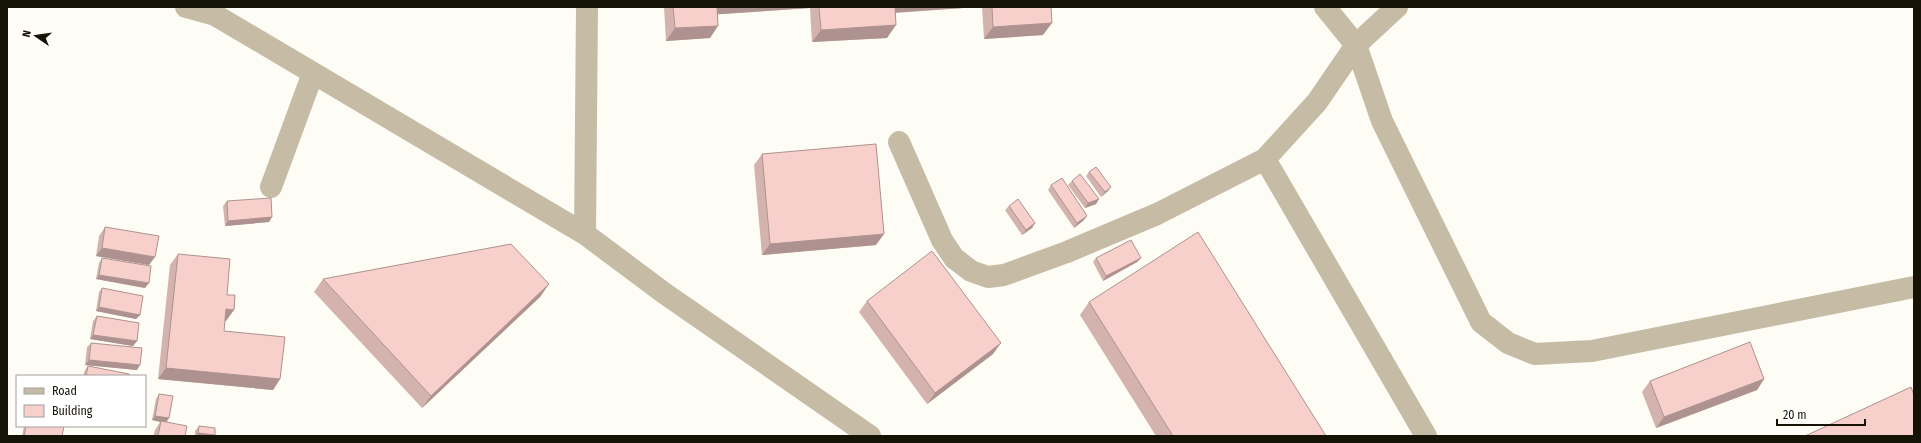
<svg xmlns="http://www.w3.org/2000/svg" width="1921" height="443" viewBox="0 0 1921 443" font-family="'Fira Sans Condensed',sans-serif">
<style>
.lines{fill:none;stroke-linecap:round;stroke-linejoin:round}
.minor{stroke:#c6bca5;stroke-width:22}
.wall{fill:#d4b3af}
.shaded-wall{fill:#ad928f}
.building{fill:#f7d0cc;stroke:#ad928f}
</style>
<rect width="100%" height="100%" fill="#fdfcf5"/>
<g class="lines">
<path class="minor" d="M186,7L215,15L585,234L664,293L870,436
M1325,7L1356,45L1382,121L1481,322L1508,343L1535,354L1592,351L1914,287
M899,142L942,240L954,258L971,271L988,277L1004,275L1067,252L1157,214L1265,159L1317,102L1356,45L1397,7
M1265,159L1426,436
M271,187L313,73
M585,234L587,7"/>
</g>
<path class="wall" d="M664,7H978L896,13L887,38L812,42L810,8L718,14L710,38L666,41Z
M982,7H1051L1043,35L984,39Z
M762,154L876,245L762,255L754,165Z
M1089,172L1108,191L1101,197L1086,176Z
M1072,181L1099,199L1096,204L1085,208L1068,185Z
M1051,185L1084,220L1074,228L1048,190Z
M227,201L272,217L269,222L225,226L223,206Z
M1009,206L1035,223L1032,228L1022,235L1005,210Z
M105,227L149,265L96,256L99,236Z
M178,254L227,295L226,321H225L224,331L280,379L273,390L158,379L170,265Z
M102,258L145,288L96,279L99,263Z
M1096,258H1141L1137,262L1103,281L1093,262Z
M323,279L549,284L540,297L422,408L314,292Z
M102,288L140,315L136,319L96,311L99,292Z
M867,301L993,354L927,404L859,312Z
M1089,302L1326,436H1156L1080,315Z
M97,316L137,341L133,346L90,339L93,321Z
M91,343L137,370L85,365L87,347Z
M88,366L129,376H83L85,370Z
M1764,379L1757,390L1656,428L1642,392L1650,381Z
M159,394L166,422L185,436H153L155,430L160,422L152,420L156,399Z
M24,426H64L62,436H22Z
M199,426L214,436H195V431Z"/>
<path class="shaded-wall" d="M713,7H811L810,8L708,15Z
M890,7H978L886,13Z
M1052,23L1043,35L984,39L993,27Z
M896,25L887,38L812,42L821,30Z
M718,26L710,38L666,41L675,28Z
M1111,187L1108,191L1101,197L1105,192Z
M1099,199L1096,204L1085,208L1088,203Z
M1087,216L1084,220L1074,228L1077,223Z
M272,217L269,222L225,226L228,221Z
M1035,223L1032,228L1022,235L1026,230Z
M884,234L876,245L762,255L770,244Z
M102,248L155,257L149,265L96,256Z
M1141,258L1137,262L1103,281L1106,276Z
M99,275L149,283L145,288L96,279Z
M549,284L540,297L422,408L431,396Z
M99,307L140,315L136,319L96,311Z
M226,309L234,310L226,321L218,320Z
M93,335L137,341L133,346L90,339Z
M1001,343L993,354L927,404L935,393Z
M89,360L140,365L137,370L85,365Z
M166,368L280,379L273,390L158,379Z
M1764,379L1757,390L1656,428L1664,417Z
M155,416L169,418L166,423L152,420Z
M198,433L215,435L214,436H196Z"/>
<path class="building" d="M673,7H717L718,26L675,28Z
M819,7H895L896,25L821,30Z
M992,7H1051L1052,23L993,27Z
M876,144L884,234L770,244L762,154Z
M1096,167L1111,187L1105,192L1089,172Z
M1080,174L1099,199L1088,203L1072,181Z
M1062,178L1087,216L1077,223L1051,185Z
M271,198L272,217L228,221L227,201Z
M1018,199L1035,223L1026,230L1009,206Z
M105,227L159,236L155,257L102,248Z
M1198,232L1326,436H1173L1089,302Z
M1131,240L1141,258L1106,276L1096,258Z
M511,244L549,284L431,396L323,279Z
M932,251L1001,343L935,393L867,301Z
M178,254L230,259L227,295H235L234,310L226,309L224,331L285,337L280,379L166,368Z
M102,258L151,266L149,283L99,275Z
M102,288L143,296L140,315L99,307Z
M97,316L139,323L137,341L93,335Z
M1750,342L1764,379L1664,417L1650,381Z
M91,343L142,348L140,365L89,360Z
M88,366L129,374V376H86Z
M1911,387L1914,395V436H1805Z
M159,394L173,396L169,418L155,416Z
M161,421L187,426L185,436H158Z
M26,426H64L62,436H24Z
M199,426L215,428V435L198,433Z"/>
<rect width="1921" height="443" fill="none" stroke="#151206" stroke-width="16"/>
<rect x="16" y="375" width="130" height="52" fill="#ffffff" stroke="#a1a09b"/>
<rect x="24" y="388" width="20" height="6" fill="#c6bca5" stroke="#a1a09b"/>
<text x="52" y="395" font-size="12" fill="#151206">Road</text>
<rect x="24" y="405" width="20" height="12" fill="#f7d0cc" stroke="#a1a09b"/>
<text x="52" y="415" font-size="12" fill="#151206">Building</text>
<g transform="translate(36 36) rotate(283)" stroke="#ffffff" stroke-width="3" paint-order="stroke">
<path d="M0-3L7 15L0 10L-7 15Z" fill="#151206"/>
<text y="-6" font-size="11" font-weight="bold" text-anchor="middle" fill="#151206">N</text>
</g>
<path d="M1777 419v6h88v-6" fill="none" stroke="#151206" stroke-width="2"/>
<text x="1783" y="419" font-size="12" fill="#151206" stroke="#ffffff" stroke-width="3" paint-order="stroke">20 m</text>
</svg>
